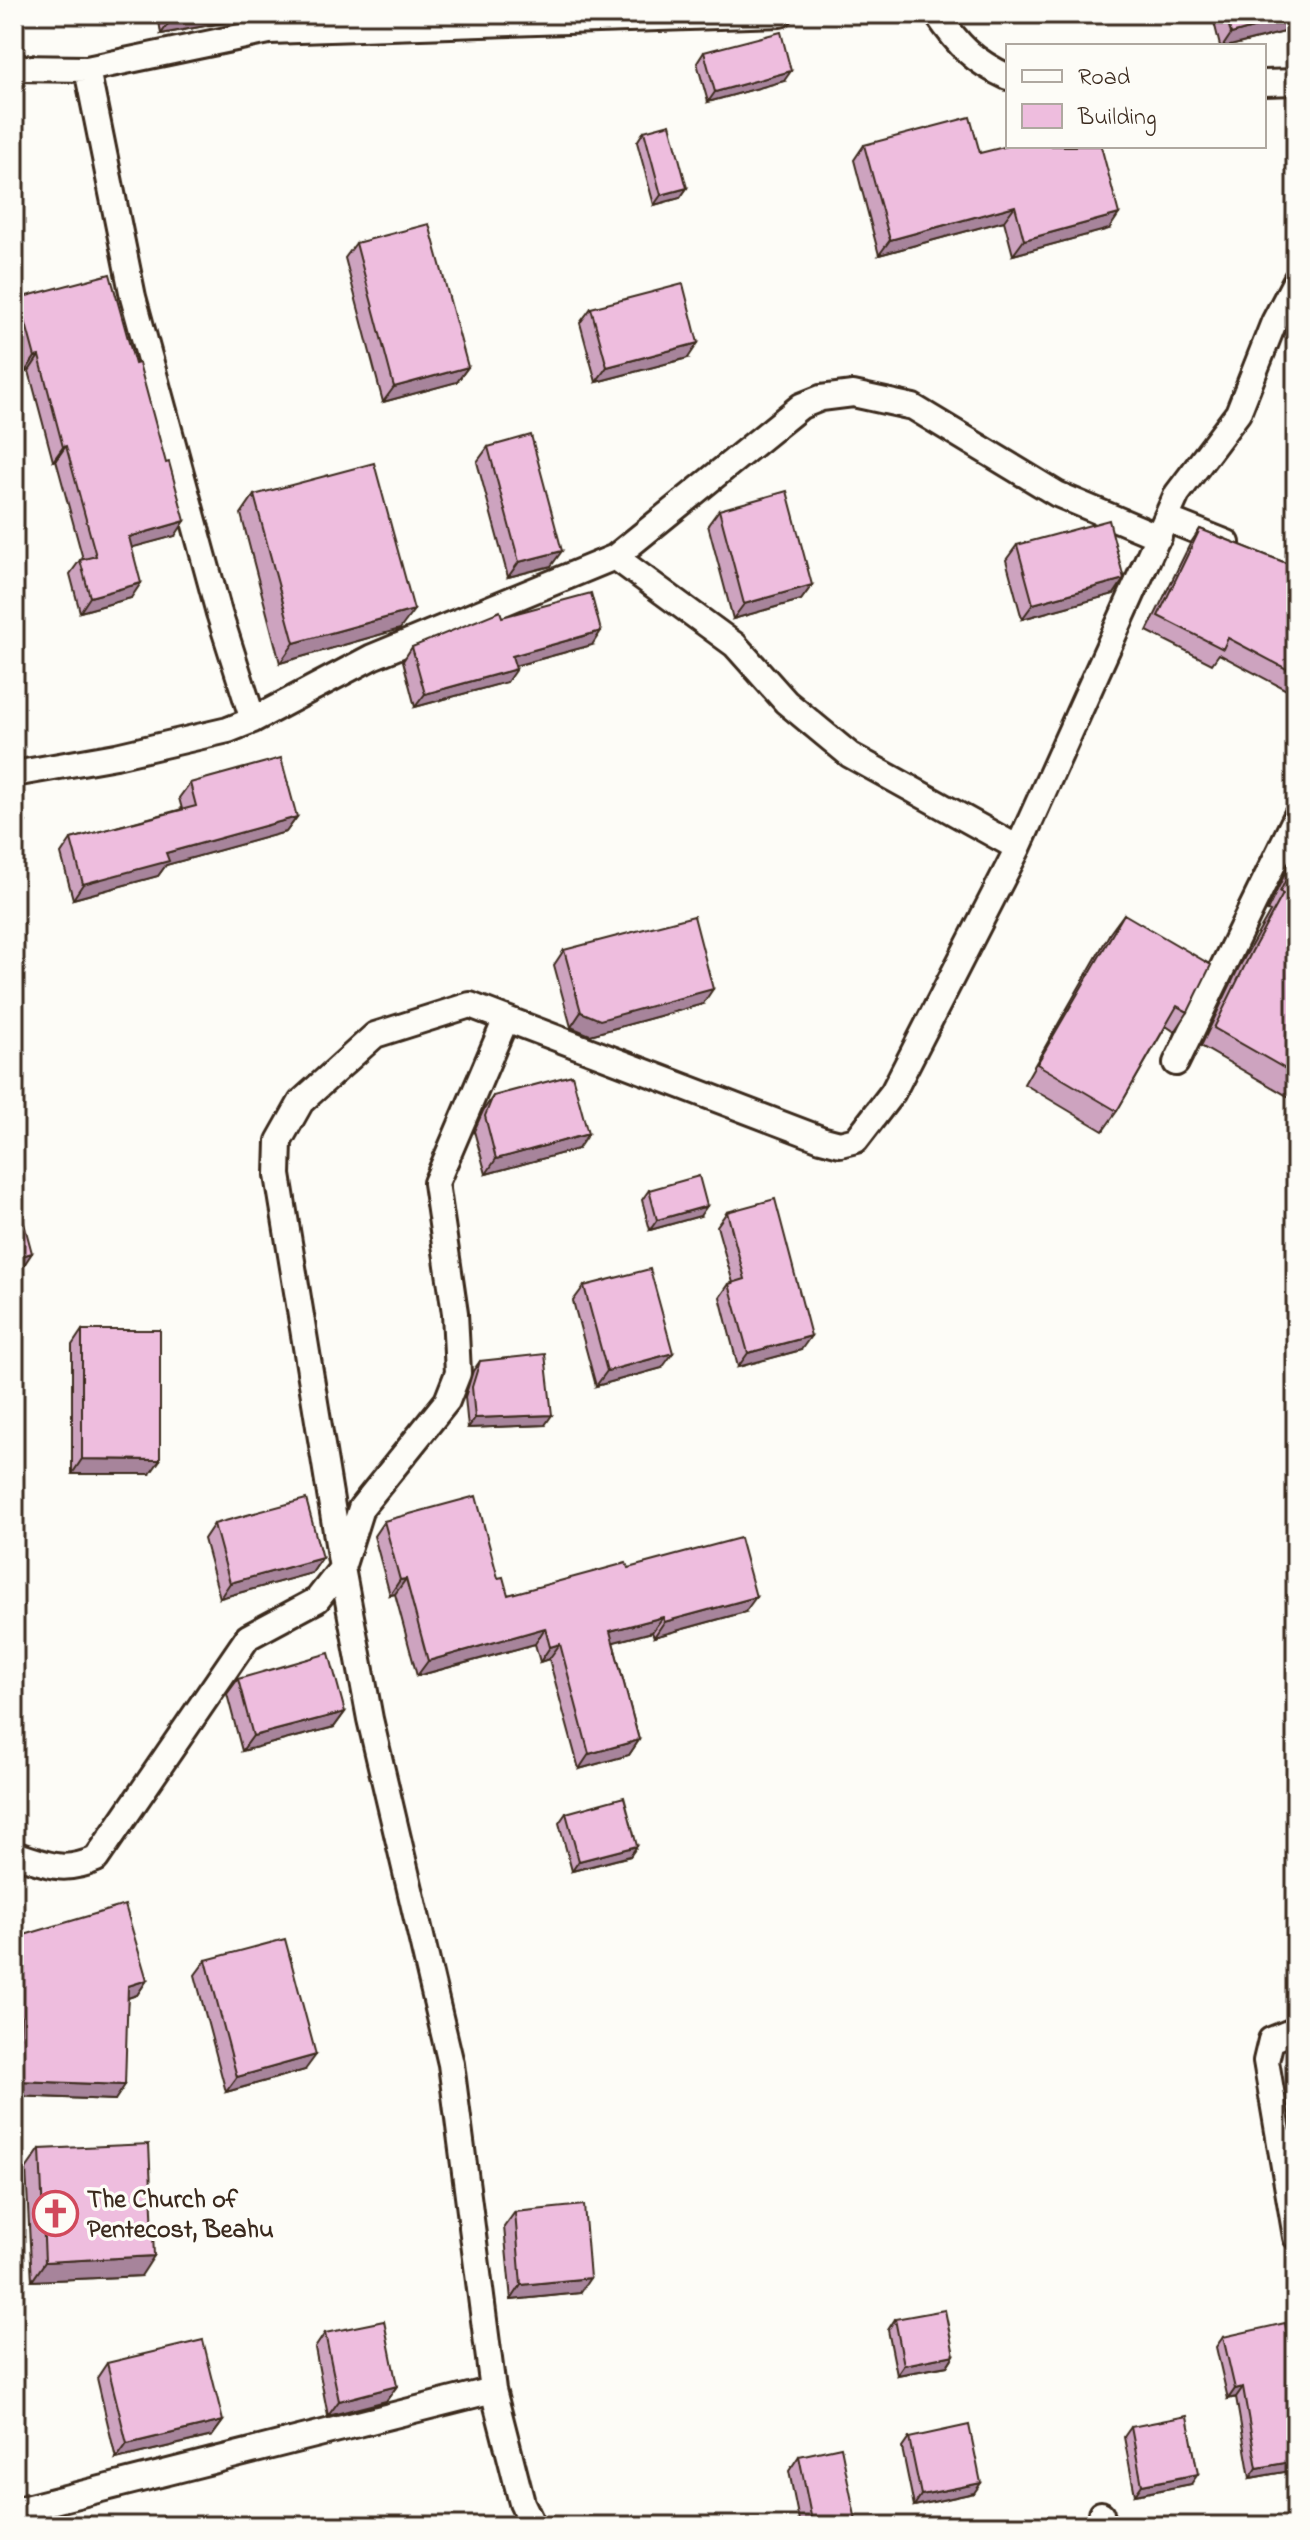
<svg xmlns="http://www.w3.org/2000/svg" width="1310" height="2540" viewBox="0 0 1310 2540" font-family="'Indie Flower',sans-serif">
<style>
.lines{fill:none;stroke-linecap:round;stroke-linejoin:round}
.minor-casing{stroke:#3b2a1e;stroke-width:30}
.minor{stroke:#fdfcf7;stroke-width:24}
.wall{fill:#cda3bf;stroke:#3b2a1e;stroke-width:2}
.shaded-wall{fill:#a7849b;stroke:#3b2a1e;stroke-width:2}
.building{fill:#eebdde;stroke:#3b2a1e;stroke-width:2}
.labels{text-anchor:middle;stroke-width:7;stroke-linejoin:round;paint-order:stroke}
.poi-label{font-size:26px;font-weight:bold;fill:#3b2a1e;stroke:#fdfcf7;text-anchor:start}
</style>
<rect width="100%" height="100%" fill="#fdfcf7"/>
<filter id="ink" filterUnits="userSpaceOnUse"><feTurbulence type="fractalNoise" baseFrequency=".0125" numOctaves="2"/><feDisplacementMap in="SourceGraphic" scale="16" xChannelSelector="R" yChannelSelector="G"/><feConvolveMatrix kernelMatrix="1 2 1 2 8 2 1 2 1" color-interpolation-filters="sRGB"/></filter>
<g filter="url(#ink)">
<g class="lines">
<defs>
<path id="minor" d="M937,14C958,45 973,61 1008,77
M14,68L87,69L269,31L780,14
M87,69L133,297L219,613L253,720
M1264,83L1296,82
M1167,519L1227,543
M615,557L735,645L786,702L850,755L1018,848
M14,774L116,756L228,730L253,720L372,657L615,557L801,406L821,398L853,394L913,407L1057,494L1159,537
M1176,1063L1296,817
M14,1854C47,1864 62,1874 96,1859L248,1637L317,1600L342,1568L361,1508L447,1401L458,1373L455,1313L436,1183L506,1019
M1296,2030L1271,2040L1266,2061L1296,2237
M14,2511L493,2390
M1101,2514L1103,2526
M533,2526L522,2503L493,2390L451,2064L370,1719L342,1568L278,1175L279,1141L301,1102L375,1035L470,1005L821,1139L840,1144L856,1140L893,1092L1018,848L1177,494L1238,413L1274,322L1296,280"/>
</defs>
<use href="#minor" class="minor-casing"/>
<use href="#minor" class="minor"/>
</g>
<path class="wall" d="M158,14H260L259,16L161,34Z
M1212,14H1296V29L1230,46H1220Z
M704,52L784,81L708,102L697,63Z
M644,131L687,188L680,198L654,205L637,142Z
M864,145L980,153L1109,229L1013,255L1004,221L879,255L854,160Z
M356,243L468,367L457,382L383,402L345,258Z
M19,298L175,536L132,547L131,598L80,612L70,574L80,560L83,559L56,460L53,461L29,371L25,372L14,332V305Z
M591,308L688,358L596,382L580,323Z
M488,447L551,566L508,577L477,462Z
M254,495L400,629L280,663L241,514Z
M719,510L812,585L801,600L733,619L708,525Z
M1200,529L1296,567V695L1219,654L1212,664L1147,631L1190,544Z
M1017,545L1124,579L1114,594L1022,619L1006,560Z
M502,617L592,645L515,666L507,682L415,707L403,661L412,647Z
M190,783L297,817L286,832L166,865L158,876L73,899L61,854L71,839L182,809L179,798Z
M1296,851V1101L1201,1046L1238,969L1270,912L1267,911Z
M1124,914L1188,1012L1175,1032L1166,1026L1117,1111L1103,1131L1024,1084L1110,933Z
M564,950L703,1004L590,1035L571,1027L554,965Z
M493,1096L578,1149L486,1174L474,1131L483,1111Z
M649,1190L700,1216L650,1230L642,1200Z
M727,1212L801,1350L738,1367L720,1297L729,1284L733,1283L717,1226Z
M584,1286L662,1368L596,1386L573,1301Z
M82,1330L150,1474H72V1345Z
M480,1361L545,1425L468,1428L465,1397L473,1371Z
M384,1521L498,1578L508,1595L628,1568L745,1612L654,1637L652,1632L613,1642L639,1740L629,1755L579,1769L549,1659L540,1662L535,1644L417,1676L395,1594L390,1595L374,1536Z
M214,1524L322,1558L312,1573L220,1598L204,1539Z
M238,1679L345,1712L334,1727L242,1751L227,1694Z
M566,1813L637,1846L630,1856L572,1871L559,1823Z
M14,1938L147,1980L137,1995L128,1998L115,2100L14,2096Z
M206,1960L305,2070L226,2092L195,1975Z
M40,2149L141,2276L32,2281L26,2169Z
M515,2212L580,2293L511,2300L504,2227Z
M895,2319L954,2355L947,2366L897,2375L888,2330Z
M325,2333L397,2386L386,2401L328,2416L315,2348Z
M1223,2337L1296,2470L1250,2478L1236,2397L1228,2399L1216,2347Z
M107,2363L223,2421L212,2436L116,2459L97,2378Z
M1131,2427L1191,2484L1135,2495L1124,2437Z
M909,2438L974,2493L914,2506L902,2448Z
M799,2456L857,2526H800L789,2471Z"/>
<path class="shaded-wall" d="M175,14H260L259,16L161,34Z
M1296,16V29L1230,46H1223L1231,34Z
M791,71L784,81L708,102L715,92Z
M687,188L680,198L654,205L661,195Z
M1015,206L1004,221L879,255L890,240Z
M1119,214L1109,229L1013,255L1024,240Z
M698,343L688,358L596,382L607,367Z
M39,356L29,371L25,372L35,357Z
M468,367L457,382L383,402L394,387Z
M66,446L56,460L53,461L63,447Z
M185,521L175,536L119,551L129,537Z
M562,551L551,566L508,577L519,562Z
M1124,579L1114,594L1022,619L1033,604Z
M141,583L131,598L80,612L90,597Z
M812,585L801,600L733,619L744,604Z
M414,610L400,629L280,663L294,643Z
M601,631L592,645L503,669L512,656Z
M516,669L507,682L415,707L425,694Z
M297,817L286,832L166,865L158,876L73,899L83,884L166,853Z
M25,823L18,833L14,834V826Z
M713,989L703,1004L590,1035L571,1027L581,1012Z
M588,1134L578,1149L486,1174L496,1159Z
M707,1206L700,1216L650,1230L657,1220Z
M32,1253L22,1268L14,1270V1258Z
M811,1336L801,1350L738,1367L748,1353Z
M673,1353L662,1368L596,1386L607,1371Z
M552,1415L545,1425L468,1428L475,1418Z
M82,1459L160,1460L150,1474H72Z
M322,1558L312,1573L220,1598L230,1583Z
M406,1579L395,1594L390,1595L400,1580Z
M756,1597L745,1612L654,1637L664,1622Z
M663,1617L652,1632L599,1646L610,1631Z
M545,1628L535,1644L417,1676L428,1661Z
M560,1644L549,1659L540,1662L550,1647Z
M345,1712L334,1727L242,1751L253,1736Z
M639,1740L629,1755L579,1769L589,1754Z
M637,1846L630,1856L572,1871L579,1861Z
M147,1980L137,1995L118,2001L128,1986Z
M316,2055L305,2070L226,2092L237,2077Z
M19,2081L125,2085L115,2100L14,2096V2088Z
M154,2256L141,2276L32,2281L45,2262Z
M590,2278L580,2293L511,2300L521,2285Z
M954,2355L947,2366L897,2375L904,2365Z
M397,2386L386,2401L328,2416L339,2401Z
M1243,2387L1236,2397L1228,2399L1235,2389Z
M223,2421L212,2436L116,2459L127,2444Z
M1296,2461V2470L1250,2478L1257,2468Z
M1198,2474L1191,2484L1135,2495L1142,2485Z
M981,2483L974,2493L914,2506L921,2495Z"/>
<path class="building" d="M1226,14H1296V16L1231,34Z
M781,32L791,71L715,92L704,52Z
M970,117L980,153L1008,146H1101L1119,214L1024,240L1015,206L890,240L864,145Z
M670,124L687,188L661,195L644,131Z
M429,224L468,367L394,387L356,243Z
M110,274L135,364L139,363L166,463L169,462L185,521L129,537L141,583L90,597L80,560L96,556L66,446L63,447L39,356L35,357L19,298Z
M683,284L698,343L607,367L591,308Z
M531,435L562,551L519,562L488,447Z
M374,463L414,610L294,643L254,495Z
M787,491L812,585L744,604L719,510Z
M1109,520L1124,579L1033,604L1017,545Z
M1200,529L1296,567V674L1228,638L1223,649L1158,616Z
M591,593L601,631L512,656L516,669L425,694L412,647L500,611L502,617Z
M281,758L297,817L166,853L169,861L83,884L71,839L196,806L190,783Z
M14,783L25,823L14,826Z
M1296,859V1075L1214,1028L1252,951L1283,894L1280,892Z
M1124,914L1211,965L1188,1012L1177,1006L1117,1111L1037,1064Z
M694,916L713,989L600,1020L581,1012L564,950Z
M572,1075L588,1134L496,1159L485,1116L493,1096Z
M699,1176L707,1206L657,1220L649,1190Z
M14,1186L32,1253L14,1258Z
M775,1199L811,1336L748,1353L729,1284L745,1279L727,1212Z
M650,1269L673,1353L607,1371L584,1286Z
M82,1330H160V1460L82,1459Z
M545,1354L552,1415L475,1418L472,1387L480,1361Z
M476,1496L498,1578L503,1577L508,1595L626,1563L628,1568L740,1538L756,1597L664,1622L663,1617L610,1631L639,1740L589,1754L560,1644L550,1647L545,1628L428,1661L406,1579L400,1580L384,1521Z
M306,1499L322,1558L230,1583L214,1524Z
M329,1653L345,1712L253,1736L238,1679Z
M624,1797L637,1846L579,1861L566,1813Z
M125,1905L147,1980L128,1986L125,2085L19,2081L21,2017L14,1994V1938Z
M285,1939L316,2055L237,2077L206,1960Z
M149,2144L154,2256L45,2262L40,2149Z
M584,2205L590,2278L521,2285L515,2212Z
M945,2310L954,2355L904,2365L895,2319Z
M384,2321L397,2386L339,2401L325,2333Z
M1285,2323L1296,2376V2461L1257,2468L1243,2387L1235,2389L1223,2337Z
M203,2340L223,2421L127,2444L107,2363Z
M1187,2416L1198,2474L1142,2485L1131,2427Z
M969,2425L981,2483L921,2495L909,2438Z
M841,2447L857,2526H813L799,2456Z"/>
</g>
<defs>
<symbol id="church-ring" viewBox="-11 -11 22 22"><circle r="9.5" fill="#fdfcf7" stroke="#d1495b" stroke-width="1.5"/><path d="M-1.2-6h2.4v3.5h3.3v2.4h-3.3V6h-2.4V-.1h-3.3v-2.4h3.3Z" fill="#d1495b"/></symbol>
</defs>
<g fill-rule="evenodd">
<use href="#church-ring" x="30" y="2188" width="51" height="51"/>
</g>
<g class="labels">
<g class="poi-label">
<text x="87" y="2207">The Church of<tspan x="87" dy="30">Pentecost, Beahu</tspan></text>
</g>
</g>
<rect width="1310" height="2540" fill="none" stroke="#fdfcf7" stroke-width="48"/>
<rect x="24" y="24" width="1262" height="2492" fill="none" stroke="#3b2a1e" stroke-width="3" filter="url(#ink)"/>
<rect x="1006" y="44" width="260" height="104" fill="#fdfcf7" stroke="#afa8a0" stroke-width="2"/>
<rect x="1022" y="70" width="40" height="12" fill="#fdfcf7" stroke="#afa8a0" stroke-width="2"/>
<text x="1078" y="84" font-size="24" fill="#3b2a1e">Road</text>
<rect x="1022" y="104" width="40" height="24" fill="#eebdde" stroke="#afa8a0" stroke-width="2"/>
<text x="1078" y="124" font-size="24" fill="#3b2a1e">Building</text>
</svg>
